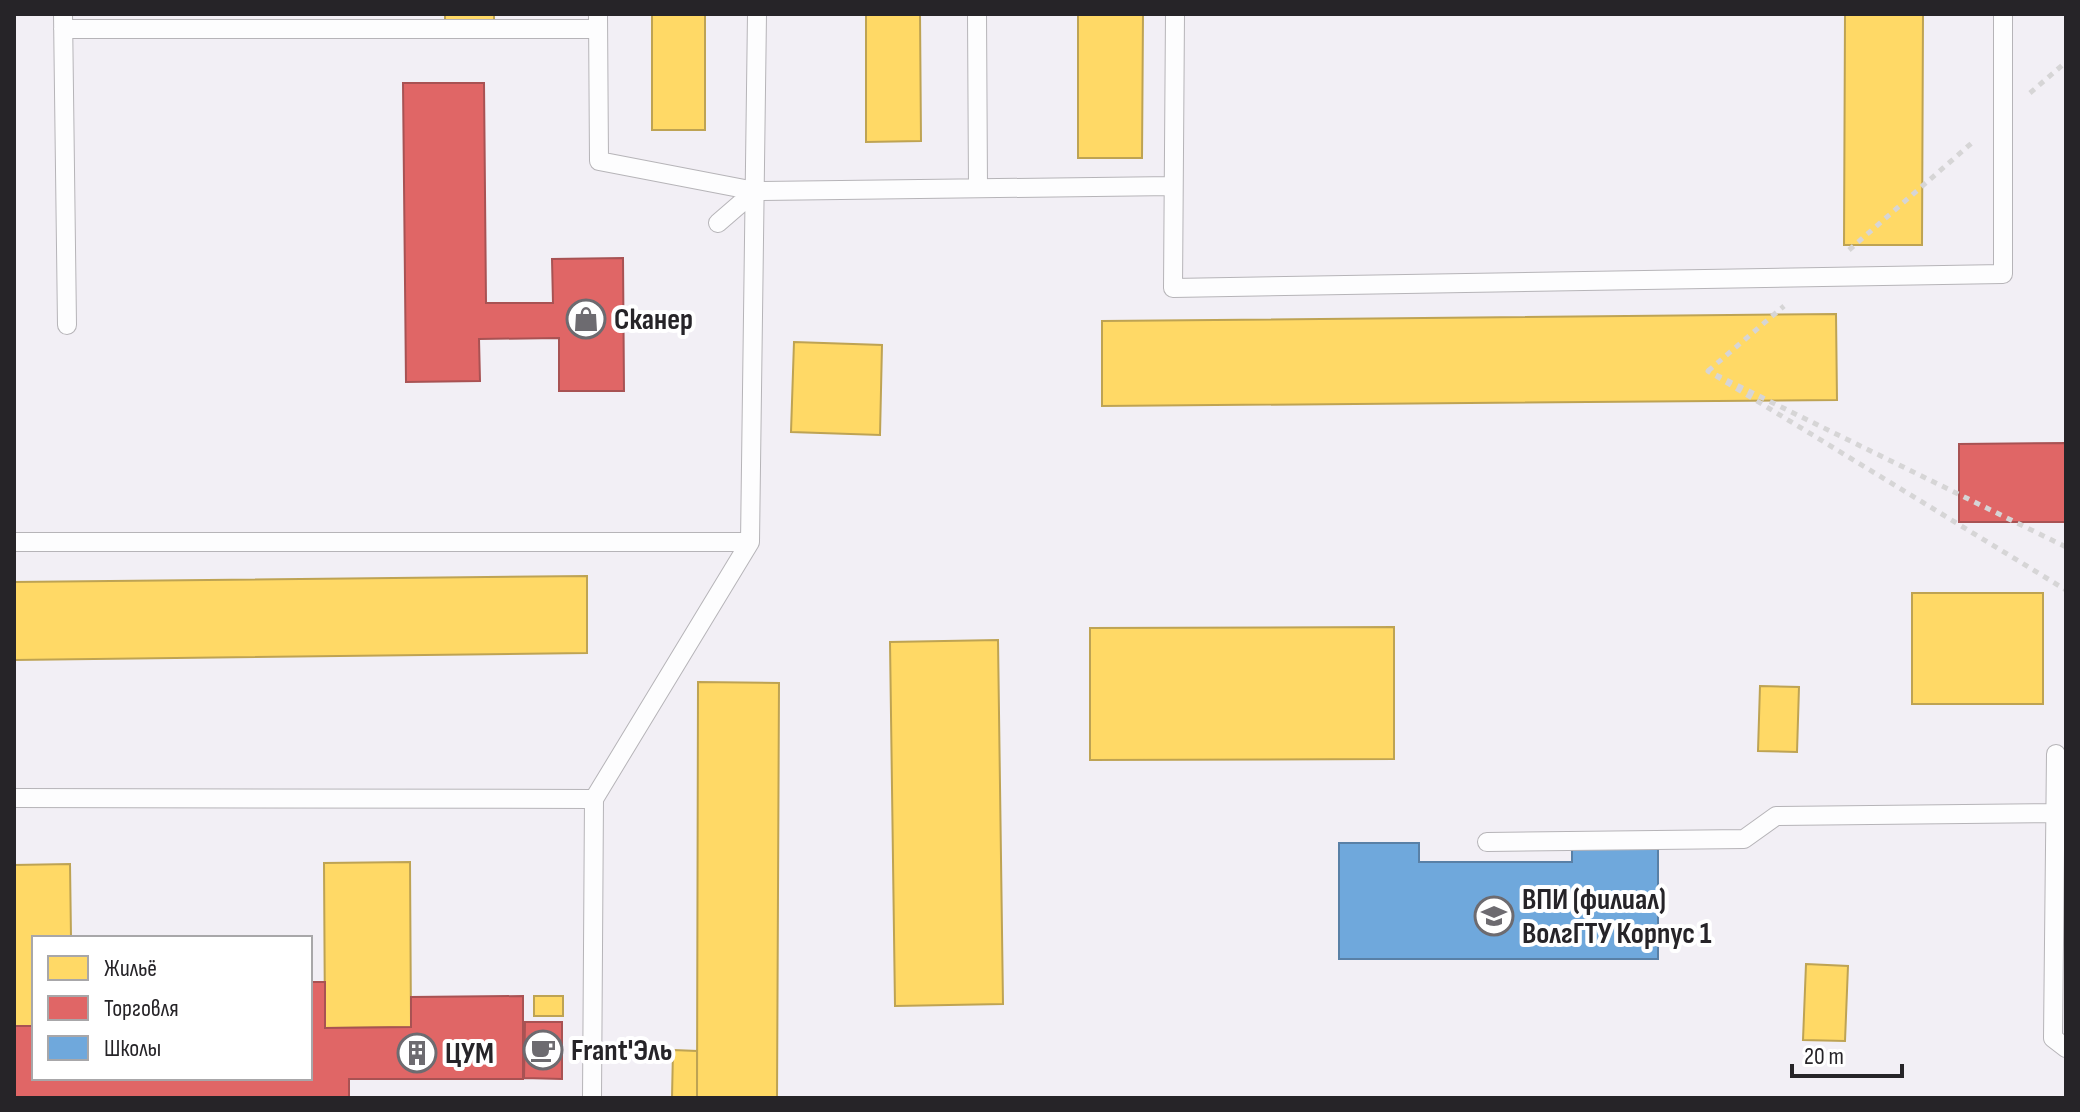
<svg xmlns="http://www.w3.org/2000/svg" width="2080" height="1112" viewBox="0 0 2080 1112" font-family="'Sofia Sans Condensed',sans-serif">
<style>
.homes{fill:#ffd966;stroke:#bea353;stroke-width:2}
.shops{fill:#e06666;stroke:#a85253;stroke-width:2}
.schools{fill:#6fa8dc;stroke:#5980a6;stroke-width:2}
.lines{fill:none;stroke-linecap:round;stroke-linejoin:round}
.lane-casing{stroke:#b6b4b8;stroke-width:20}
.path{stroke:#d6d5d6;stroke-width:5;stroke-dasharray:6 6;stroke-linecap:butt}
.lane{stroke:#fdfdfe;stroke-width:18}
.labels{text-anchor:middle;stroke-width:8;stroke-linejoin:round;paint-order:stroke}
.poi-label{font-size:30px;font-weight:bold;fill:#262428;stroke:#fff;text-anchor:start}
</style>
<rect width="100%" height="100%" fill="#f2eff5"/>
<path class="homes" d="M445,14H494V23L445,21Z
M652,14H705V130H652Z
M866,14H920L921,141L866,142Z
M1078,14H1143L1142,158H1078Z
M1845,14H1923L1922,245H1844Z
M1836,314L1837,400L1102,406V321Z
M794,342L882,345L880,435L791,432Z
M587,576V653L14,660V582Z
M1912,593H2043V704H1912Z
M1394,627V759L1090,760V628Z
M998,640L1003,1004L895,1006L890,642Z
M698,682L779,683L777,1098H697Z
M1760,686L1799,687L1797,752L1758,751Z
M410,862L411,1027L325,1028L324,863Z
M70,864L71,938H34V1026H14V865Z
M1806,964L1848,966L1845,1041L1803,1040Z
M534,996H563V1016H534Z
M673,1050L697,1051V1098H672Z"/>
<path class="shops" d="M403,83H484L486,303H553L552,259L623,258L624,391H559V338L479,339L480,381L406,382Z
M2066,443V522H1959V444Z
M310,982H325V1028L411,1027V997L523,996V1079H349V1098H14V1026H34V1078H310Z
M525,1022H562V1079L524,1078Z"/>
<path class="schools" d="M1572,841H1658V959H1339V843H1419V862H1572Z"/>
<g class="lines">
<defs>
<path id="lane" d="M63,14L67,325
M598,14L599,161L755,191L1173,186
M977,14L978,188
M1175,14L1173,288L2003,274V14
M63,29H598
M718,223L755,191
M14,542H750
M2056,754L2053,1038L2066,1048
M14,798L594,799
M1487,842L1744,839L1776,816L2054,813
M592,1098L594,799L750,542L757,14"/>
</defs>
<use href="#lane" class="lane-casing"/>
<path class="path" d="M2030,93L2066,62
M1849,250L1974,141
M1708,371L1784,306
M2066,547L1708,371L2066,590"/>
<use href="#lane" class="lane"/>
</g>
<defs>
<symbol id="shop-ring" viewBox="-11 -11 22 22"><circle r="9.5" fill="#fff" stroke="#6d6b70" stroke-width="1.5"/><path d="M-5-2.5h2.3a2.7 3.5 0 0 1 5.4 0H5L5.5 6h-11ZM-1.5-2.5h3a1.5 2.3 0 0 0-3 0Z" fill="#6d6b70"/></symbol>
<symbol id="university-ring" viewBox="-11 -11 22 22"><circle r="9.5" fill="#fff" stroke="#6d6b70" stroke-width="1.5"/><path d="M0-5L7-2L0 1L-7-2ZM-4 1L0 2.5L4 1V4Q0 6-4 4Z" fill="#6d6b70"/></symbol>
<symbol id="cafe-ring" viewBox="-11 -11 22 22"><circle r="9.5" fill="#fff" stroke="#6d6b70" stroke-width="1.5"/><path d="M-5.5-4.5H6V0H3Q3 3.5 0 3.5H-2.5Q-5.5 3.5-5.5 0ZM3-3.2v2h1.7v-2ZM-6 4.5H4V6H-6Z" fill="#6d6b70"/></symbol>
<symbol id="building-ring" viewBox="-11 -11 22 22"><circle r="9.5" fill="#fff" stroke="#6d6b70" stroke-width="1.5"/><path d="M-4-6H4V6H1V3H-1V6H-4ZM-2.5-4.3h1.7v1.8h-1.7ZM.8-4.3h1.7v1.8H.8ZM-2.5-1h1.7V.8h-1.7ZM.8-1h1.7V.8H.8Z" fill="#6d6b70"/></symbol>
</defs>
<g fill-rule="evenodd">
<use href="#shop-ring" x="564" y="297" width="44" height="44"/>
<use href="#university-ring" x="1472" y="894" width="44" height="44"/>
<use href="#cafe-ring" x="521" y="1028" width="44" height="44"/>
<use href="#building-ring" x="395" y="1031" width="44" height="44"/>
</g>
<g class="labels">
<g class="poi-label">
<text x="614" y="329">Сканер</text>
<text x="1522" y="909">ВПИ (филиал)<tspan x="1522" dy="34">ВолгГТУ Корпус 1</tspan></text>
<text x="571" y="1060">Frant'Эль</text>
<text x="445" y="1063">ЦУМ</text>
</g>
</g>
<rect width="2080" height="1112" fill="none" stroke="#262428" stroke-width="32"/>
<rect x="32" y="936" width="280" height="144" fill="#ffffff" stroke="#a8a7a9" stroke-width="2"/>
<rect x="48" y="956" width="40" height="24" fill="#ffd966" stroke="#a8a7a9" stroke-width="2"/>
<text x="104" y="976" font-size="24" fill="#262428">Жильё</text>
<rect x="48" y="996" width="40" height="24" fill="#e06666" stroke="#a8a7a9" stroke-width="2"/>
<text x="104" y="1016" font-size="24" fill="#262428">Торговля</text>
<rect x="48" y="1036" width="40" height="24" fill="#6fa8dc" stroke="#a8a7a9" stroke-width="2"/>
<text x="104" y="1056" font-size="24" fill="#262428">Школы</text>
<path d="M1792 1064v12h110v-12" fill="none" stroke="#262428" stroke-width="4"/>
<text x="1804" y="1064" font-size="24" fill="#262428" stroke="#ffffff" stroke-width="6" paint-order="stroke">20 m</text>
</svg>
